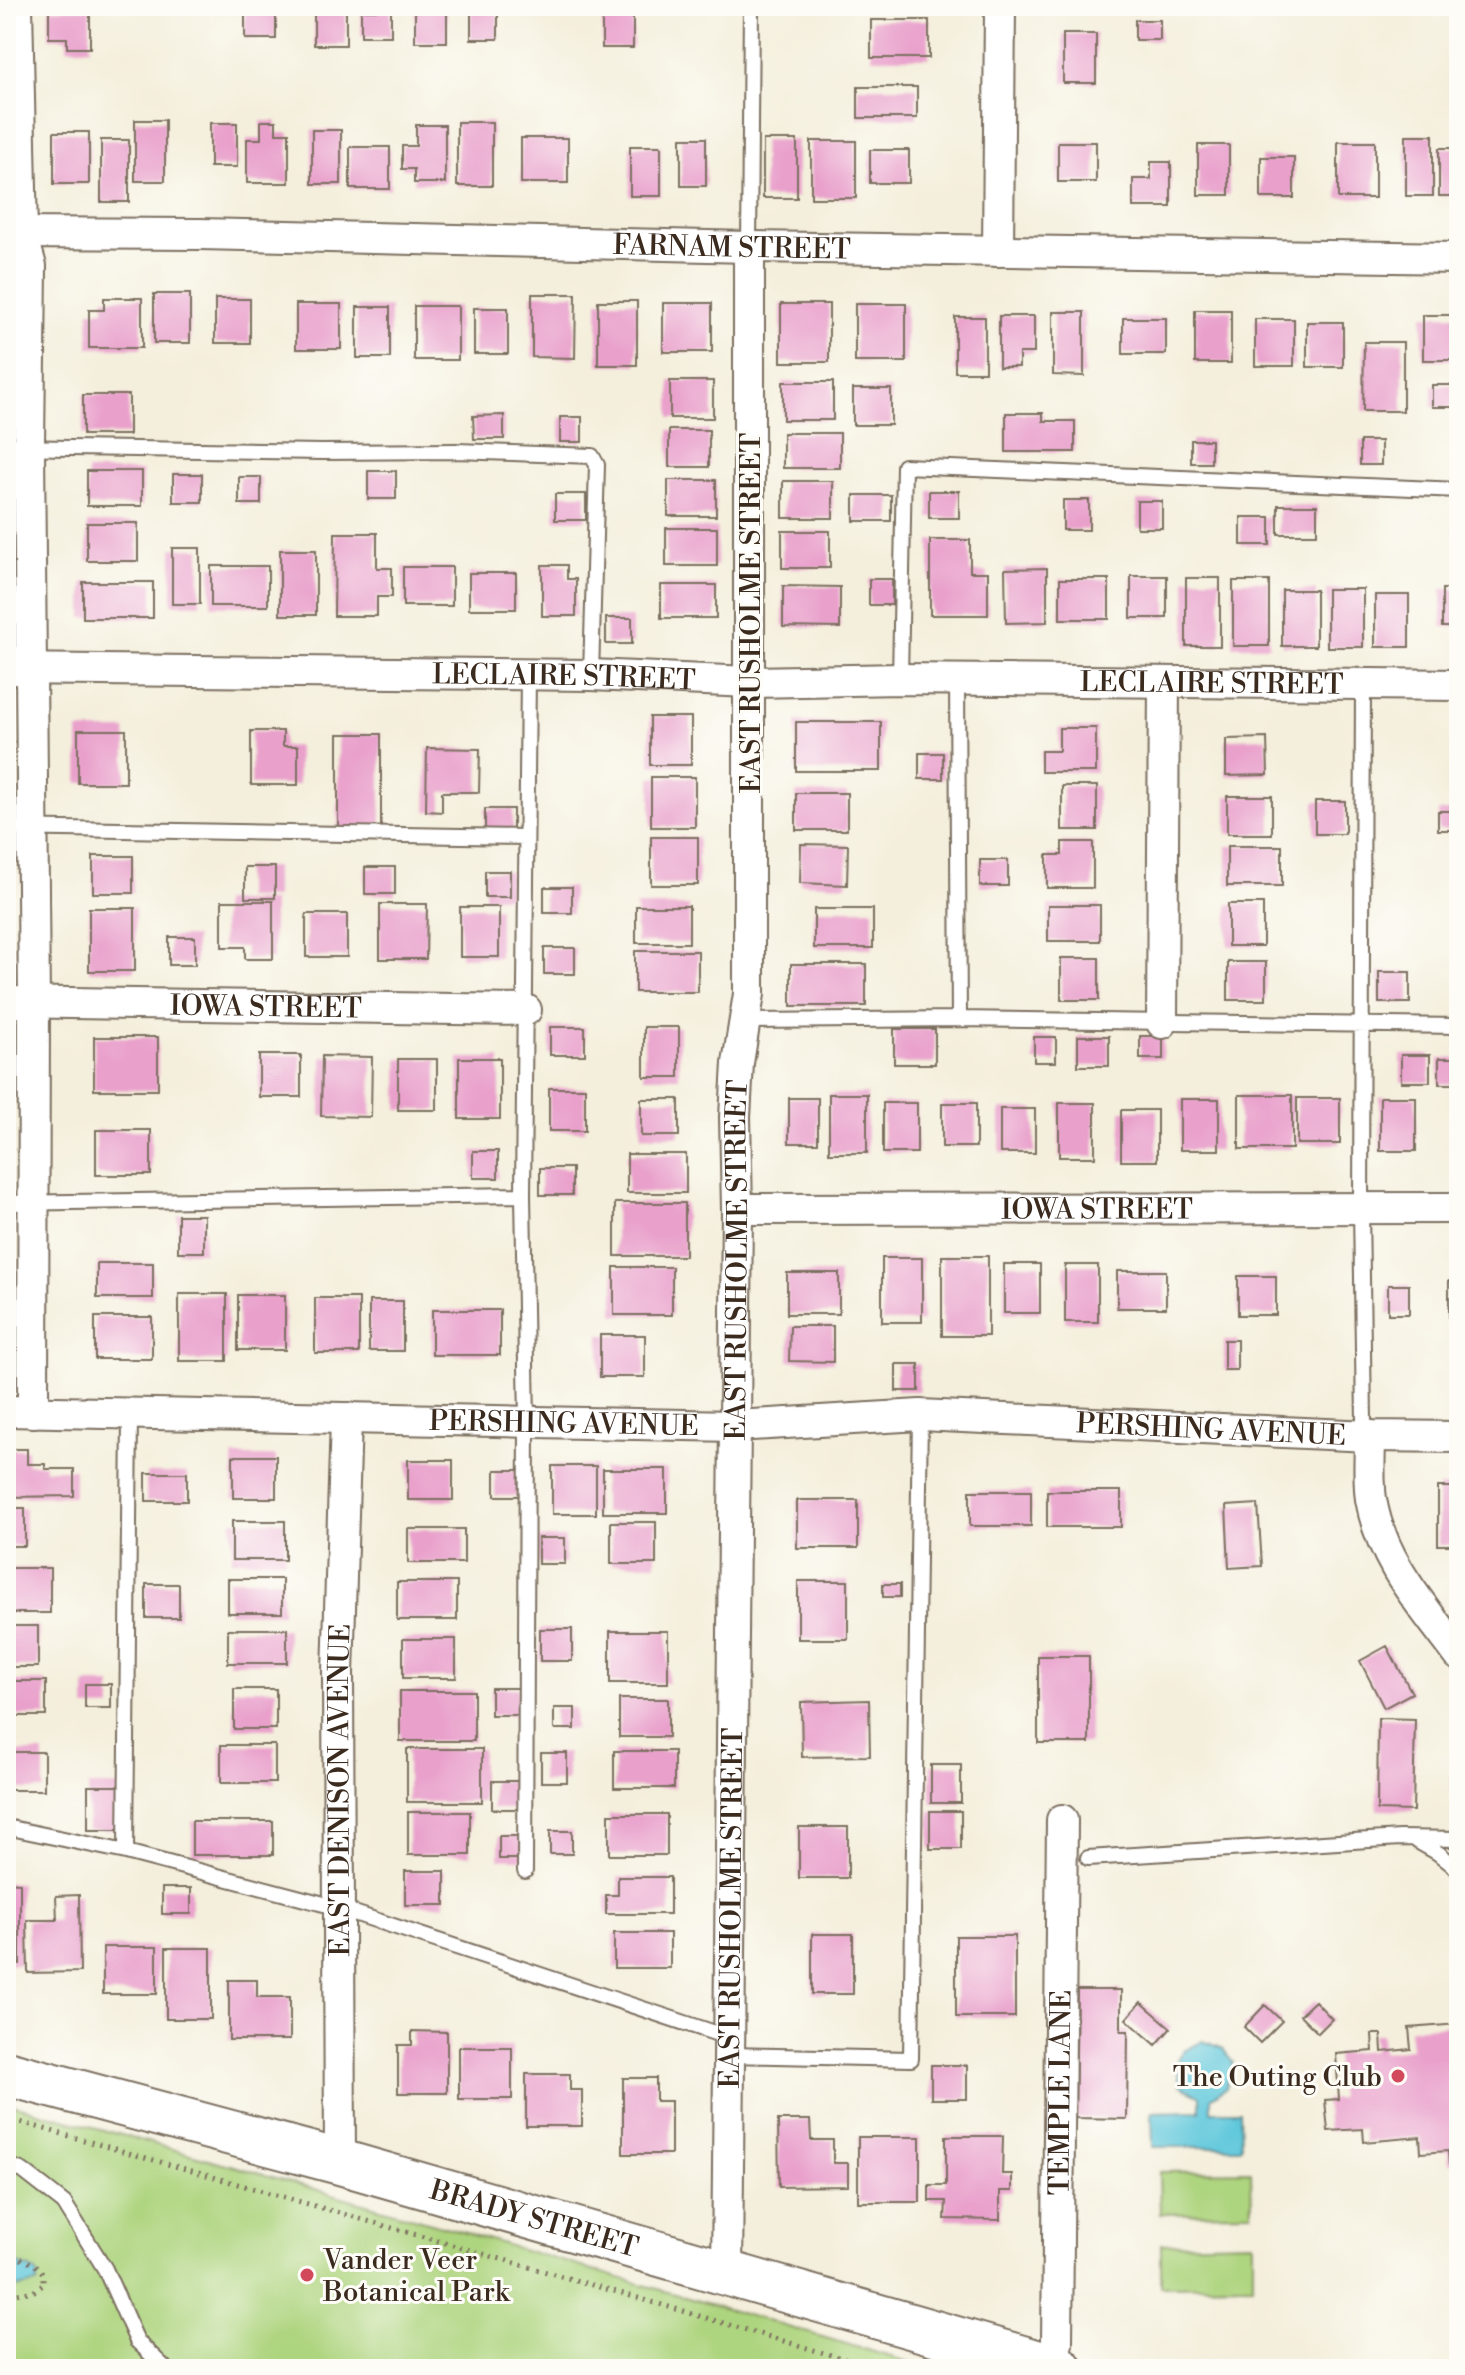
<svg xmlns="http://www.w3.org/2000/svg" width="1465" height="2375" viewBox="0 0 1465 2375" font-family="'Libre Bodoni',serif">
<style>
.green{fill:#add47e;stroke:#747f4e;stroke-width:2}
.water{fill:#5fc7db;stroke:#4d787c;stroke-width:2}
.building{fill:#e9a1cc}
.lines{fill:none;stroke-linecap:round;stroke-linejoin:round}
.lane-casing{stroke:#7c6f60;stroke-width:18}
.street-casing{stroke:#7c6f60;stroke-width:34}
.highway-casing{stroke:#7c6f60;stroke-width:48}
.path{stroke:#7c6f60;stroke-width:5;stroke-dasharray:2 6;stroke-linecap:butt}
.lane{stroke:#fff;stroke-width:14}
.street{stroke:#fff;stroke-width:30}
.highway{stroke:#fff;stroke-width:44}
.poi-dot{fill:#d1495b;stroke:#fdfcf7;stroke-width:3}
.labels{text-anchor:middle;stroke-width:6;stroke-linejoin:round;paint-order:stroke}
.street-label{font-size:28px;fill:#3b2a1e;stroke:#fdfcf7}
.poi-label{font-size:28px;fill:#3b2a1e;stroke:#fdfcf7;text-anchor:end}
</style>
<rect width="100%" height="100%" fill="#fdfcf7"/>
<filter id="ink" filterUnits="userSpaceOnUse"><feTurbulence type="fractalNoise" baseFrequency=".0125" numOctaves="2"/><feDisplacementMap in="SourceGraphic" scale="16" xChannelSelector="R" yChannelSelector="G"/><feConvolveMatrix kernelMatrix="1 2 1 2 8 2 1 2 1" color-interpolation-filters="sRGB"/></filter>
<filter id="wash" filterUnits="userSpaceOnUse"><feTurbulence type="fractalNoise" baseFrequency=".006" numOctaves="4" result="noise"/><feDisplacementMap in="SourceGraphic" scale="32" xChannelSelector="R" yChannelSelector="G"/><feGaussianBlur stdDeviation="1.8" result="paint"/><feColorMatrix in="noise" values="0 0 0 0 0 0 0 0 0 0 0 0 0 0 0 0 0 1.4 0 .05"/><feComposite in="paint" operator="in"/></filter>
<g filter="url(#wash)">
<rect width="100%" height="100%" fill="#f4efdc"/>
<path class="green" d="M6,2103L284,2180L932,2369H6Z
M1251,2171L1252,2213L1160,2214L1159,2172Z
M1253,2242V2285L1161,2286V2244Z"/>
<path class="water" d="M1203,2041L1223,2049L1233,2062L1226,2088L1211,2098V2111H1240L1241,2147H1153L1152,2112L1200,2111V2097L1180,2085L1177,2060L1184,2051Z
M6,2259L36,2272L39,2277L37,2284L6,2290Z"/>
<g id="blocks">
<path class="building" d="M49,9H90V48H67V38H49Z
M415,9H447V42H415Z
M245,10H276V39H245Z
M361,10H391V36H361Z
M314,11H346V45H314Z
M471,11H498V39H471Z
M602,17H633V48H602Z
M871,20H929V58H871Z
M1135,20H1160V40H1135Z
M1063,34H1096V83H1063Z
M858,87H917V118H858Z
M135,120H165V181H135Z
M261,121H276V133H289V183H247V139H261Z
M457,122H492V186H457Z
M210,123H237V167H210Z
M416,125H445V183H414V169H402V146H416Z
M312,130H341V184H312Z
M54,132H89V184H54Z
M1406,135H1433V196H1406Z
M521,138H568V183H521Z
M681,138H706V186H681Z
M101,140H129V202H101Z
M763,140H797V198H763Z
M811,141H856V198H811Z
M1058,142H1096V182H1058Z
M1338,142H1375V198H1338Z
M1198,145H1229V195H1198Z
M630,146H661V196H630Z
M350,147H390V189H350Z
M1439,148H1459V196H1439Z
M870,150H909V183H870Z
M1261,157H1294V198H1261Z
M1151,162H1171V207H1133V179H1151Z
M154,294H190V343H154Z
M532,294H576L575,358L532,357Z
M104,298H142V348H89V310H104Z
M215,299H250V343H215Z
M598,301H637V365H598Z
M663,303H712V352H663Z
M296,304H341V349H296Z
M781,304H829V362H781Z
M855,304H906V362H855Z
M414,306H458V360H414Z
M357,307H390V358H357Z
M474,308H508V354H474Z
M1195,310H1231V363H1195Z
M1053,312H1084V376L1053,375Z
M1423,315H1457V360H1423Z
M999,316H1034V353H1019V367H999Z
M955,317H985V372H955Z
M1123,318H1166V354H1123Z
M1255,319H1294V366H1255Z
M1307,322H1343V367H1307Z
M1364,342H1403V411H1363Z
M670,381H713V418H670Z
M783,382H833V420H783Z
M1432,385H1458V407H1432Z
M853,389H891V425H853Z
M83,395H129V435H83Z
M1006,413H1043V421H1075V452H1006Z
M504,415V439H474L473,416Z
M560,417H582V442H560Z
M669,430H709V467H669Z
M783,433H840V468H783Z
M1191,440H1211V463H1191Z
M1360,441H1381V465H1360Z
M87,471H142V506H87Z
M368,471H396V499H368Z
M173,474H202V502H173Z
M239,477H261V504H239Z
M668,480H716V516H668Z
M783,481H833V518H783Z
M929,491H959V518H929Z
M555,494H586V520H555Z
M854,495H891V521H854Z
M1063,500H1089V530H1063Z
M1137,501H1162V528H1137Z
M1278,505H1317V534H1278Z
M1454,512H1459V536H1454Z
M1241,517H1270V545H1241Z
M87,523H138V561H87Z
M666,528H717V566H666Z
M782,531H830V568H782Z
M335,533H377V568H392V597H377V616H334Z
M930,540H970V572H988V615H930Z
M172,548H200V604H172Z
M280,550H316V615H280Z
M542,565H567V579H576V616H542Z
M211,566H268V606H211Z
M403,567H452V606H403Z
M1047,568V622L1006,623L1005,569Z
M469,573H516V609H469Z
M1131,576H1167V618H1131Z
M1186,578H1220V646H1186Z
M869,579H892V605H869Z
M1060,579H1109V619H1060Z
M1233,581H1269V646H1233Z
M83,582H153V618H83Z
M661,585H716V618H661Z
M783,586L840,587V628L783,627Z
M1327,589H1363V647H1327Z
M1442,589H1459V627H1442Z
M1282,590H1316V646H1282Z
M1375,595H1409V647H1375Z
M606,618H632V644H606Z
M650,717H691V765H650Z
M796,722H881V771H796Z
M1059,728H1096V772H1041V751H1059Z
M78,730H126V783H78Z
M251,731H283V746H298V785H251Z
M338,734H381V829H338Z
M1267,738L1268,775L1226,776V739Z
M427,748L480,749L479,792H442V812L426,811Z
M919,753H943V779H919Z
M651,777H695V827H651Z
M1062,786H1097V830H1062Z
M796,793H847V830H796Z
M1453,793H1459V830H1438V811H1453Z
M1227,796H1272V834H1227Z
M1315,801H1345V834H1315Z
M485,809H513V833H485Z
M651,837H698V885H651Z
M1062,842H1093V888H1047V855H1062Z
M801,844L848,845L847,885L800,883Z
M1227,846H1282V886H1227Z
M1456,849H1459V892H1456Z
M93,856H133V893H93Z
M980,860H1008V886H980Z
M245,867H275V898H245Z
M365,867H395V894H365Z
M485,871H510V897H485Z
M544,887H572V913H544Z
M222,901H273V959H245V947H222Z
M380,904H427L426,959H380Z
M1228,904H1263V946H1228Z
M1048,905H1100V941H1048Z
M636,906H689V943H636Z
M460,907H499V957H460Z
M89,908H135V971H89Z
M814,909H873V948H814Z
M306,914H347V957H306Z
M169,937H195V965H169Z
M544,948H575V974H544Z
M635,951H698V992H635Z
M1061,958H1099V1000H1061Z
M1228,962H1266V1000H1228Z
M791,964H866V1006H791Z
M1379,972H1410V1003H1379Z
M550,1027H585V1055H550Z
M644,1027H679V1077H644Z
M894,1029H935V1064H894Z
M1078,1036H1109V1066H1078Z
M1140,1036H1163V1059H1140Z
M94,1037H158V1090H94Z
M1034,1037H1056V1062H1034Z
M259,1055H301V1097H259Z
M1401,1055H1430V1082H1401Z
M322,1056L372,1057L371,1117L321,1116Z
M459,1058H500V1119H459Z
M1439,1058H1456V1084H1439Z
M398,1059H437V1110H398Z
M549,1088H585V1131H549Z
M829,1094H867V1153H829Z
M1239,1095H1292V1149H1239Z
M1380,1097H1416V1151H1380Z
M789,1098H818V1143H789Z
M1297,1098H1340V1144H1297Z
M641,1099H679V1136H641Z
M1180,1099H1219V1150H1180Z
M883,1103H917V1153H883Z
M942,1103H976V1147H942Z
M1059,1103H1095V1157H1059Z
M1000,1109H1035V1153H1000Z
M1121,1110H1157V1161H1121Z
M96,1130H151V1175H96Z
M473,1151H498V1178H473Z
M627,1154H686V1193H627Z
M540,1168H572V1195H540Z
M615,1203H685V1256H615Z
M178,1215H204V1252H178Z
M942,1256H988V1336H942Z
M882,1258H922V1322H882Z
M97,1263H153V1298H97Z
M1004,1264H1040V1313H1004Z
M1065,1265H1098V1322H1065Z
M614,1267H672V1315H614Z
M1117,1271H1166V1308H1117Z
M787,1273H839V1314H787Z
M1238,1276H1276V1315H1238Z
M1449,1281H1459V1317H1449Z
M1388,1285H1409V1314H1388Z
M179,1294H227V1361H179Z
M238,1295H285V1350H238Z
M315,1298H359V1353H315Z
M369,1301H403V1351H369Z
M432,1310H500V1355H432Z
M95,1317H152V1359H95Z
M790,1326H833V1362L789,1361Z
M600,1335H645V1377H600Z
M1451,1337H1459V1376H1451Z
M1224,1340H1237V1370H1224Z
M896,1364H919V1391H896Z
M6,1449H27V1464H45V1469H74V1496L6,1497Z
M233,1456H276V1498H233Z
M408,1460H453V1500H408Z
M552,1466H596V1514H552Z
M603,1469H667V1513H603Z
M495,1470H519V1496H495Z
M146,1473H187V1501H146Z
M1438,1487H1459V1545H1438Z
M970,1491H1031V1526H970Z
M1047,1491H1121V1527H1047Z
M797,1500H858V1548H797Z
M1258,1504L1262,1566L1229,1568L1226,1506Z
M6,1508H25V1546H6Z
M232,1521H285V1560H232Z
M611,1522H656V1564H611Z
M408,1529H464V1563H408Z
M538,1538H565V1564H538Z
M6,1568H50V1613H6Z
M228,1579H282V1613H228Z
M798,1581H848V1639H798Z
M397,1582H457V1620H397Z
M146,1584H179V1618H146Z
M883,1584H900V1597H883Z
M6,1626H38V1667H6Z
M228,1629H287V1663H228Z
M540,1629H572V1661H540Z
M610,1631H668V1683H610Z
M403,1639H456V1678H403Z
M1387,1646L1412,1693L1384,1708L1360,1661Z
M1038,1656H1089V1743H1038Z
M6,1681H46V1716H6Z
M85,1684H111V1708H85Z
M491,1688H518V1715H491Z
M234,1689H276V1729H234Z
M400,1691H474V1741H400Z
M619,1699H668V1737H619Z
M869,1700L870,1756L802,1757L801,1702Z
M554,1708H575V1729H554Z
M1378,1718L1415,1719L1413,1811L1377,1810Z
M221,1745H275V1783H221Z
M407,1749H482V1802H407Z
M614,1751H674V1788H614Z
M6,1752H44V1790H6Z
M541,1753H567V1782H541Z
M931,1765H961V1803H931Z
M1451,1770H1459V1791H1451Z
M492,1781H520V1809H492Z
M88,1786H122V1830H88Z
M930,1811H961V1849H930Z
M408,1812H470V1855H408Z
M609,1814H667V1855H609Z
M192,1821H273V1855H192Z
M799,1827H848V1878H799Z
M550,1831H572V1854H550Z
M499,1836H523V1859H499Z
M405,1871H445V1905H405Z
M618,1877H670V1914H606V1895H618Z
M6,1882L20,1883V1964H6Z
M162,1888H191V1914H162Z
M79,1895L80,1972L28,1973L27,1920H57L56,1896Z
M614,1933H670V1968H614Z
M812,1934H853V1994H812Z
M956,1936H1015V2017H956Z
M103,1947H157V1994H103Z
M166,1948H211V2019H166Z
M229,1980H257V1997H290V2040H229Z
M1077,1990H1121V2031H1128L1127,2119L1075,2118Z
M1315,2001L1332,2019L1318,2033L1300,2015Z
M1141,2002L1171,2028L1156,2045L1126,2019Z
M1265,2005L1282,2021L1260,2043L1244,2027Z
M1459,2024V2163L1449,2164L1448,2151L1421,2153L1420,2137L1364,2142L1363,2129L1328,2131L1325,2100L1339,2099L1336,2054L1373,2051L1372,2034H1381L1382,2052L1411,2049L1409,2028Z
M412,2031L447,2032V2093H398V2045H412Z
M459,2047H512V2099H459Z
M931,2065H967V2099H931Z
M526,2074H570V2090H582V2126H526Z
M623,2078H656V2101H671V2154H623Z
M778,2120H810L811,2140H833V2163H848V2186L779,2187Z
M946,2136H1003L1002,2174H1012V2191H1000V2220L945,2219L946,2201H929V2185H946Z
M858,2137H920V2202H858Z"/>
</g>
</g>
<g filter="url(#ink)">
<use href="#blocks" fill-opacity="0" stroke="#7c6f60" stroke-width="2"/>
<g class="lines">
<defs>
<path id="lane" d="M749,247L751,6
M6,447L322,452L457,451L592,456L597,465L591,675
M900,679L904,466L1459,490
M957,680L959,1019
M1363,684L1361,1207L1364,1421L1370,1436
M6,828L526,837
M745,1021L959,1019L1459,1026
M6,1203L523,1195
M6,1827L126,1852L130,1414
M1417,1841L1438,1853L1459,1870
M126,1852L339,1908L730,2038
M1088,1858L1400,1838L1459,1839
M525,1871L527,1421L523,1195L528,674
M729,2055L911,2059L920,1415
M6,2164L23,2171L64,2203L105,2269L137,2341L166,2369"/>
<g id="street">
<path d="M17,6L22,234L31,266L29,447L34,1002L33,1412"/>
<path id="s1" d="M6,233L200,234L749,247L1459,258"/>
<path d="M998,251L1000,6"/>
<path id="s2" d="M6,669L591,675L750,682L900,679L1459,685"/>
<path id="s3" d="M6,1002L526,1010"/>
<path d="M1162,1023L1164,682"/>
<path id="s4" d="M737,1209L1459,1208"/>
<path id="s5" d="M6,1411L735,1426L920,1415L1370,1436L1459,1437"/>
<path d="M1370,1436C1370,1457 1368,1479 1371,1499C1381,1561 1423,1606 1459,1655"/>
<path id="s6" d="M340,2162L338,1673L346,1419"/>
<path id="s7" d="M727,2274L737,1209L735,1117L738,1063L749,994V247"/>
<path id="s8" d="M1052,2366L1057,2343L1062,1820"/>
</g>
<g id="highway">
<path id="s9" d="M6,2073L340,2162L1060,2369"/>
</g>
</defs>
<use href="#lane" class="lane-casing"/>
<use href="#street" class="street-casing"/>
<use href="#highway" class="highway-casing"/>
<path class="path" d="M6,2118L659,2304L878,2369
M6,2253L34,2264L43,2273V2285L34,2291L6,2296"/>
<use href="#lane" class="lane"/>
<use href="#street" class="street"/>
<use href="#highway" class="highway"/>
</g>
</g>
<g class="poi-dot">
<circle cx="1398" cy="2076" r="8"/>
<circle cx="307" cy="2275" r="8"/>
</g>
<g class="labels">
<g class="street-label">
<text dy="10" stroke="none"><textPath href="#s1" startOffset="726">FARNAM STREET</textPath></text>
<text transform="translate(750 613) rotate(-90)" y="10">EAST RUSHOLME STREET</text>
<text dy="10" stroke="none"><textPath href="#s2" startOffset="558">LECLAIRE STREET</textPath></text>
<text dy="10" stroke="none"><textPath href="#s2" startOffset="1206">LECLAIRE STREET</textPath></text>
<text dy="10" stroke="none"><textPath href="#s3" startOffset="260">IOWA STREET</textPath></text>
<text dy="10" stroke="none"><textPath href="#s4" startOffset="360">IOWA STREET</textPath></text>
<text dy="10" stroke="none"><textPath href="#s7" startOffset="1014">EAST RUSHOLME STREET</textPath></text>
<text dy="10" stroke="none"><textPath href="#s5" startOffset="558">PERSHING AVENUE</textPath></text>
<text dy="10" stroke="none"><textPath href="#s5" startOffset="1206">PERSHING AVENUE</textPath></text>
<text dy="10" stroke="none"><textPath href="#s6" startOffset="372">EAST DENISON AVENUE</textPath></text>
<text dy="10" stroke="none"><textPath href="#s7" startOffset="366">EAST RUSHOLME STREET</textPath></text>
<text dy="10" stroke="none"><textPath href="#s8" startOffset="274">TEMPLE LANE</textPath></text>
<text dy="10" stroke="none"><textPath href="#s9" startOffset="548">BRADY STREET</textPath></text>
</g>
<g class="poi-label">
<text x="1382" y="2086">The Outing Club</text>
<text x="323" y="2269" text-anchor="start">Vander Veer<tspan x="323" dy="32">Botanical Park</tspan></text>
</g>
</g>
<rect width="1465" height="2375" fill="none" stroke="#fdfcf7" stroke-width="32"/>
</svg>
